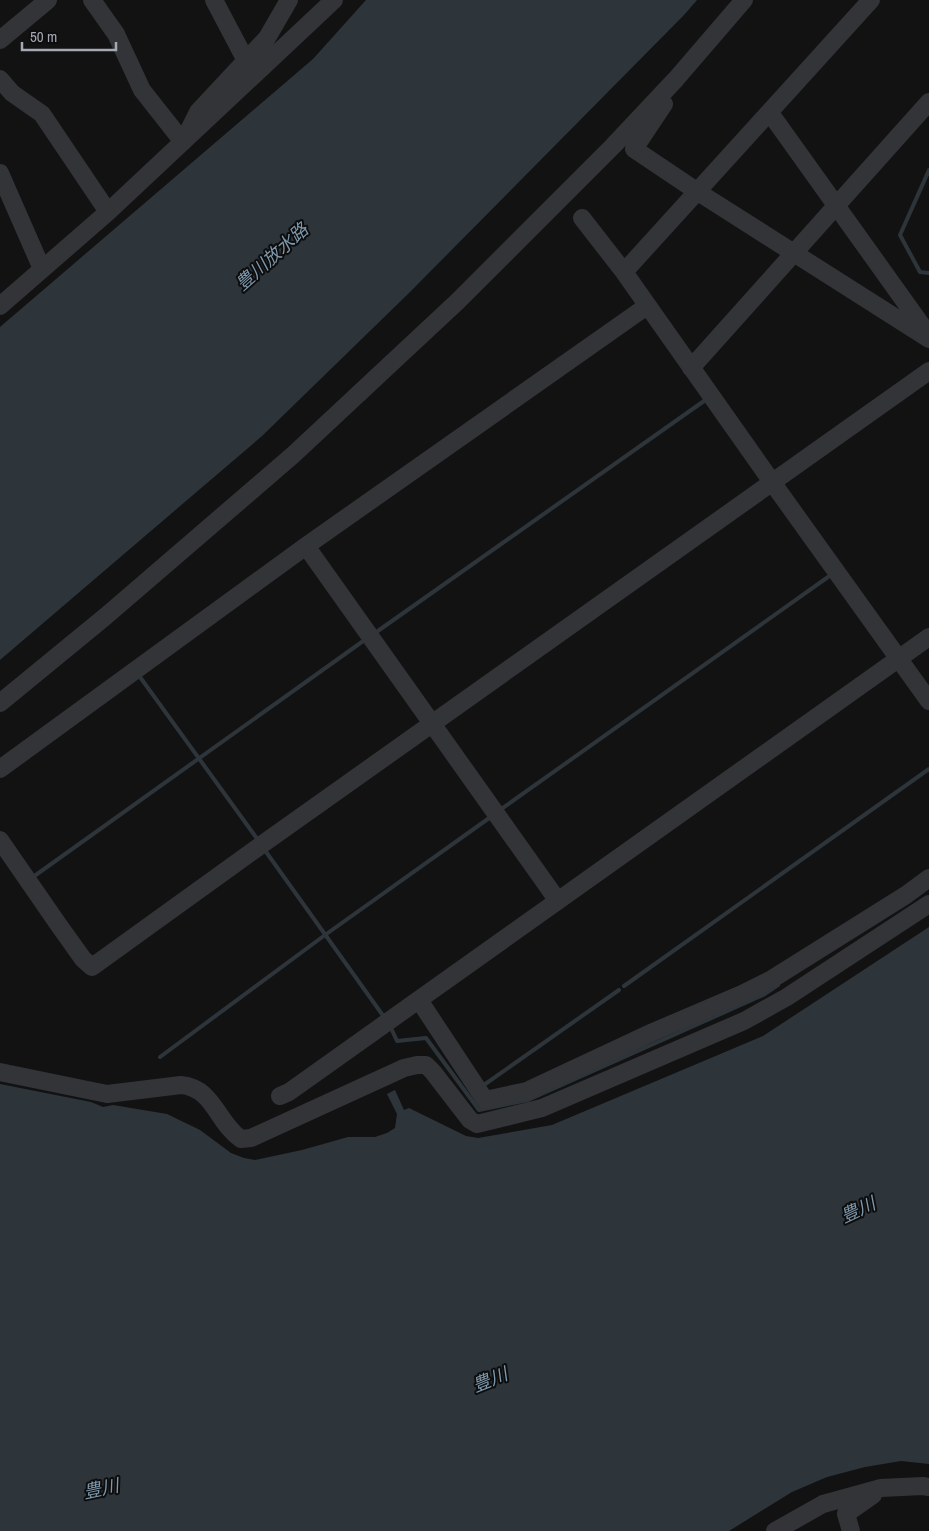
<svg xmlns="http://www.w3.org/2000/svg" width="929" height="1531" viewBox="0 0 929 1531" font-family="'Archivo Narrow','Noto Sans JP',sans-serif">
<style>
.water{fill:#2d353b}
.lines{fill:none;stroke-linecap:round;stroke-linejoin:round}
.stream{stroke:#2d353b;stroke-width:4}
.minor{stroke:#333438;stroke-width:18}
.labels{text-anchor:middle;stroke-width:4;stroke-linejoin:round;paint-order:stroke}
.water-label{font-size:18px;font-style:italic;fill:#7e98ac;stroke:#0d0d0e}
</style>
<rect width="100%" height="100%" fill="#121213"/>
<path class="water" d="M366,0H697L684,15L410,292L262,436L0,660V327L313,59Z
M929,927V1464L901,1461L865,1467L827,1477L792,1492L729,1531H0V1084L91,1102L103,1107L113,1105L167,1114L200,1130L231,1153L244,1158L255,1160L302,1150L348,1137H375L387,1133L395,1128L397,1114L387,1094L395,1090L404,1110L409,1108L466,1136L478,1138L552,1125L763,1036Z"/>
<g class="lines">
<path class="stream" d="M929,170L900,235L920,272L929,273
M375,633L704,401
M140,677L258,840
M500,810L828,577
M264,849L384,1017
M33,877L366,639
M624,986L929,769
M391,1028L397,1041L426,1038L479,1110L528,1100L763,995L778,985
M160,1057L325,935L492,816
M481,1087L619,990"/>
<path class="minor" d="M92,0L116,34L142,90L183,142L198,112L267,38L289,0
M214,0L243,55L250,58
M0,40L48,0
M0,79L12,93L42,114L108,212
M664,104L634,149L698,192L929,339
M770,113L928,334
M0,173L42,269
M582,218L624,272L772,482L929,701
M624,272L871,0
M0,306L108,212L334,0
M691,368L929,102
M306,546L558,901
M0,703L106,616L293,455L458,301L613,146L676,79L744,0
M0,769L306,546L647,306
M0,840L58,924L83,959L92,967L264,843L929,371
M419,1000L485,1100L527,1091L653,1032L742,994L772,979L906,895L929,878
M0,1072L107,1094L181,1085C214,1088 217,1123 241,1139L251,1138L404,1068L417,1065H426L433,1072L470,1120L477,1124L542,1108L744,1021L787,997L929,904
M280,1096L289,1092L929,637
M775,1531L823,1504L881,1488L923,1486L929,1487
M851,1531L846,1514L873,1495"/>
</g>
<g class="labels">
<g class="water-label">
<text transform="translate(272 257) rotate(-42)" y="6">豊川放水路</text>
<text transform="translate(858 1210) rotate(-25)" y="6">豊川</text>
<text transform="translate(490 1380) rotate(-22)" y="6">豊川</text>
<text transform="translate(101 1489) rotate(-12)" y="6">豊川</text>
</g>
</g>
<path d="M22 42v8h94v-8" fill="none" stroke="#a5a9b3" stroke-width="2.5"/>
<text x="30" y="42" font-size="15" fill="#a5a9b3" stroke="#0d0d0e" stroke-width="4" paint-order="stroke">50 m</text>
</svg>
